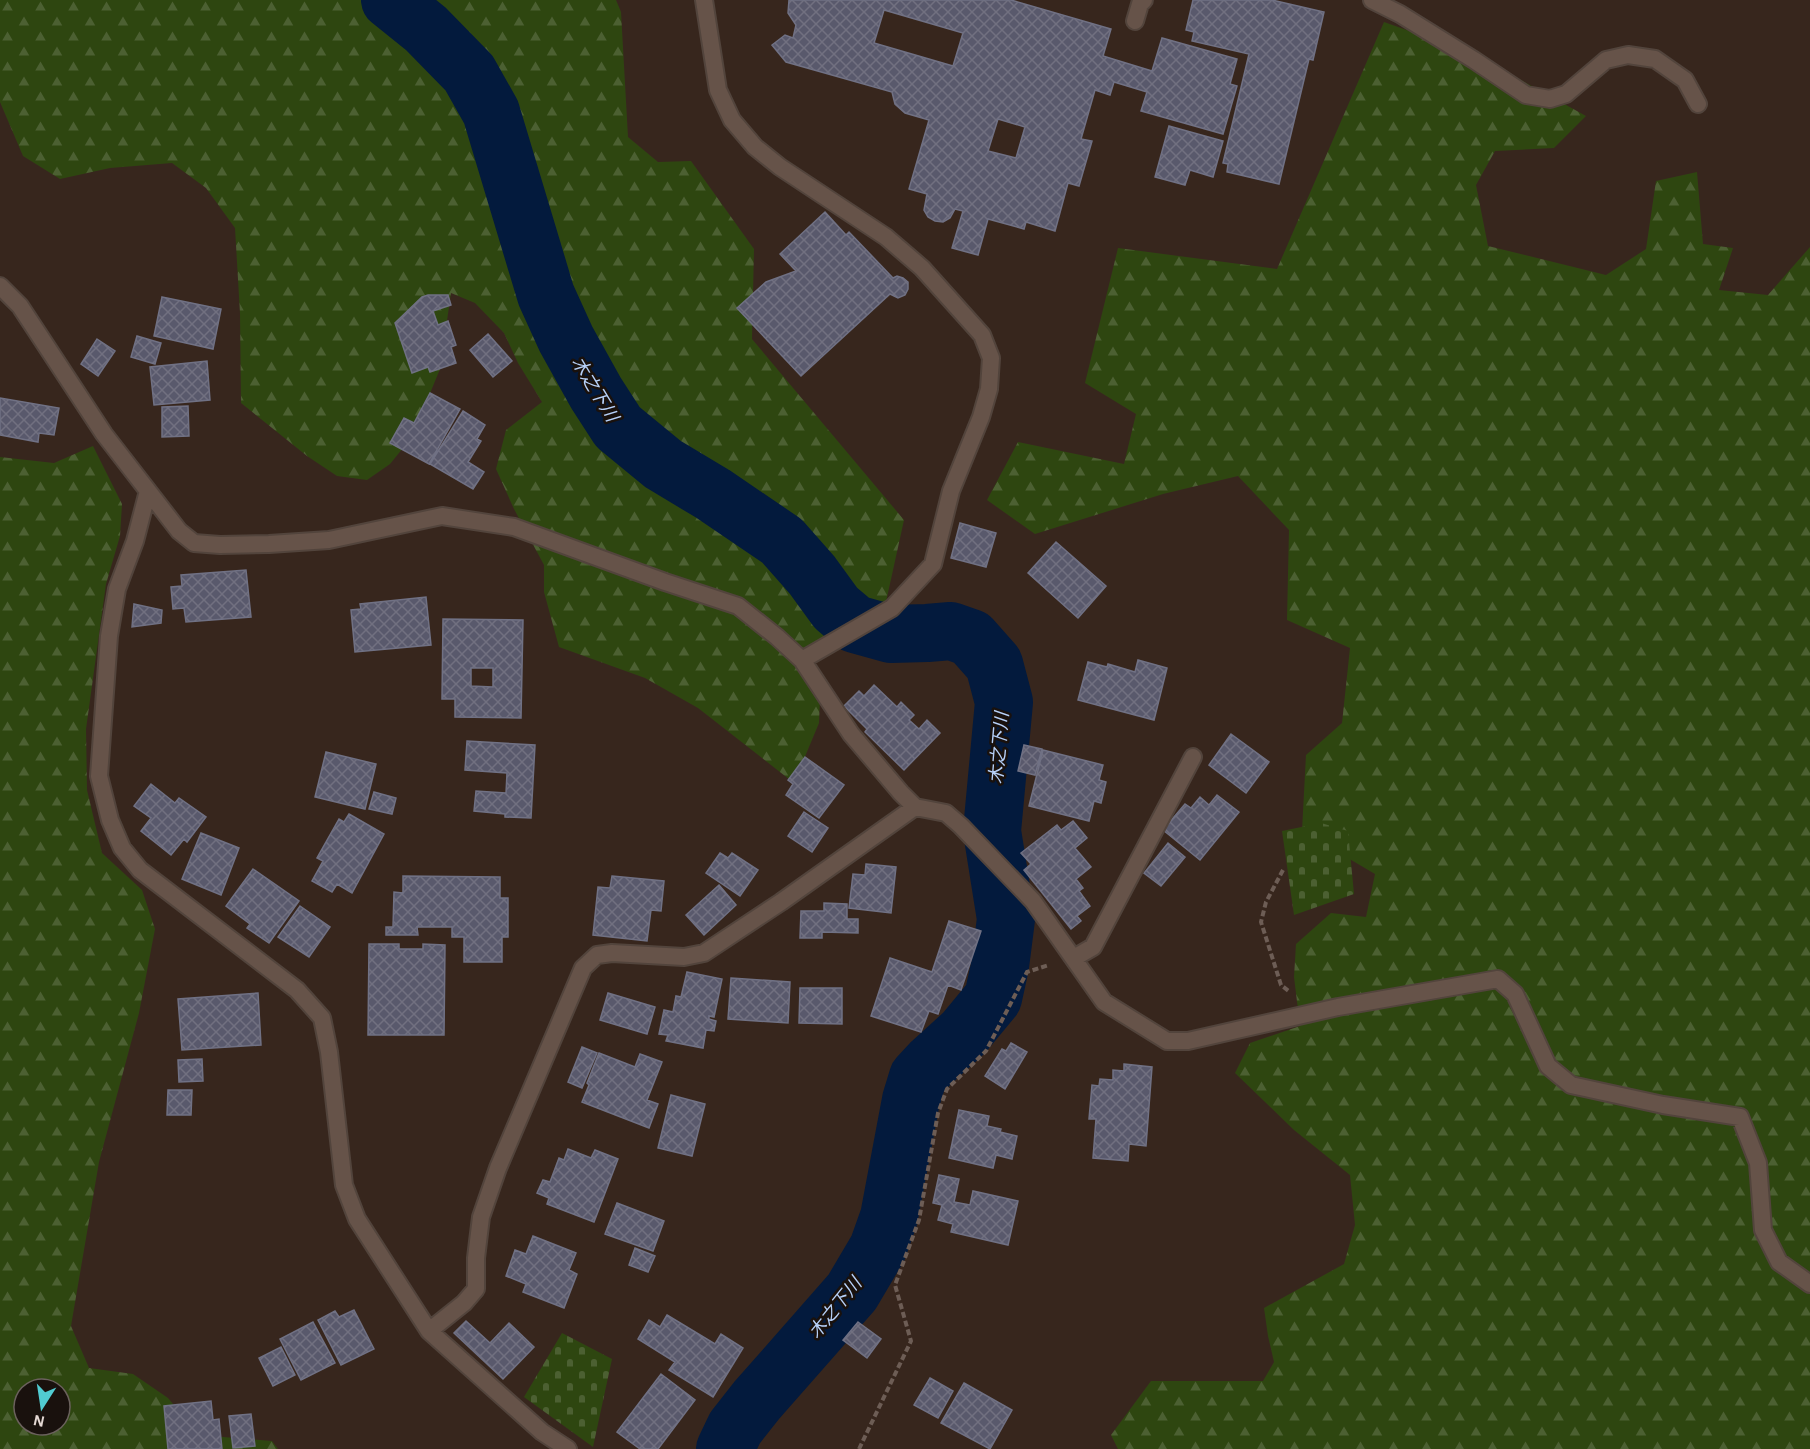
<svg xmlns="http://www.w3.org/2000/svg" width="1810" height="1449" viewBox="0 0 1810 1449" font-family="'Alegreya Sans','Noto Sans JP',sans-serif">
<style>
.forest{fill:url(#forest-firs);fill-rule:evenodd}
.cemetery{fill:url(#cemetery-stones)}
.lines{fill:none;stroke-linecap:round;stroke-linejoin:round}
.river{stroke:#031a3d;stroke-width:58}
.building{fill:url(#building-cross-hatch);stroke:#707184;stroke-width:1.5;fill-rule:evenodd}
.minor-casing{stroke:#52443c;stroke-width:20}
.path{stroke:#6d5d55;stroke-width:4;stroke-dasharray:6 3;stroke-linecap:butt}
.minor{stroke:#665349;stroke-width:16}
.labels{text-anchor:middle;stroke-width:5;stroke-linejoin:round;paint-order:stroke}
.water-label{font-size:18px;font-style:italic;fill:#b7d1f9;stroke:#19110d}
</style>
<defs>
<pattern id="forest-firs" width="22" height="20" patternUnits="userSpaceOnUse" patternTransform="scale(1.5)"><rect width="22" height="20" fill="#2e4610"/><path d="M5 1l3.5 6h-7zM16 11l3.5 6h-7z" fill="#4c6032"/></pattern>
<pattern id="cemetery-stones" width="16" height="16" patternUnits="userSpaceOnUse" patternTransform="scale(1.5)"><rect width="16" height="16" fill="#2e4610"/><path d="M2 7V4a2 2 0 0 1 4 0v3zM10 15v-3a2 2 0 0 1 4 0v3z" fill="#4c6032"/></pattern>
<pattern id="building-cross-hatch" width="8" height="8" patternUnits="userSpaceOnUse" patternTransform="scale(1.5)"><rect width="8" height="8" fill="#59596c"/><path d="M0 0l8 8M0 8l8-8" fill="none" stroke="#717080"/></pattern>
</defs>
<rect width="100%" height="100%" fill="#37261d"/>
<path class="forest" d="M0,0H616L621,12L628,137L658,162L691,161L754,249L752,339L904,520L884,611L809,653L820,698L819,723L794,783L698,708L645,678L559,647L544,592V565L514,509L496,469L506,430L542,402L518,363L504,333L475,303L451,293L440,369L412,437L390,464L367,480L337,476L307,456L241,403L240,313L235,228L206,188L172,163L110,168L60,179L23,156L0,102Z
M1384,22L1474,54L1586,116L1554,148L1495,151L1476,185L1488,246L1606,275L1646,249L1656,181L1697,172L1703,244L1733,248L1719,290L1768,295L1810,247V1449H1118L1111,1435L1151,1381H1263L1274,1362L1268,1336L1264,1308L1344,1264L1355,1225L1350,1175L1294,1130L1235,1073L1250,1043L1300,1026L1294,977L1296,944L1331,913L1366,917L1375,874L1302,831L1306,755L1342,723L1350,648L1287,620L1289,530L1238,476L1163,494L1035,534L987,500L1018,442L1124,464L1136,414L1085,383L1118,248L1277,269Z
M93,446L122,504L120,536L106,584L86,729L87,790L102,853L142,890L155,929L139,1013L99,1162L71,1326L89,1368L133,1374L168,1398L199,1435L272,1441L278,1449H0V457L54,463ZM24,1389H60V1425H24Z"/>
<path class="cemetery" d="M1321,823L1348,831L1354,894L1294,915L1282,831Z
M562,1333L612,1359L593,1447L524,1397Z"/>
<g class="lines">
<path class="river" d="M390,0L426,29L469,73L491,112L546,295L566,339L596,393L618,427L663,464L713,494L782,541L812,575L836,608L855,624L891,634L927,633L951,631L971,638L994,664L1004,702L992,831L1006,919L1000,966L993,998L964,1033L931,1063L918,1077L911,1100L889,1217L878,1248L852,1292L757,1400L735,1428L725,1449"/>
</g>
<path class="building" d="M789,0H1011L1111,29L1103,56L1152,71L1162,38L1237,59L1230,84L1237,86L1223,134L1141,111L1147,92L1114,82L1110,95L1095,90L1081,139L1092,141L1079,186L1068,183L1055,231L1026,222L1024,229L988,219L978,255L952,248L963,211L955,209L950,218L943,222L935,221L928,217L924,210L927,194L909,189L929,120L905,113L895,104L892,92L786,62L772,45L785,35L793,38L796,25L788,13ZM884,10L963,33L953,66L874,43ZM998,119L1025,127L1016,158L988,151Z
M1193,0H1272L1324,12L1313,60L1309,59L1279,184L1227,172L1228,164L1223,163L1249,54L1192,41L1194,32L1186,30Z
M1169,126L1223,141L1213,177L1190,170L1185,185L1155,177Z
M825,212L846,235L849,232L893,278L897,276L903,278L908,282V289L905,295L898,298L890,294L801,376L737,308L766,282L796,271L780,254Z
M428,295H448L451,305L433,311L438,325L448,321L456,345L451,347L456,363L430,372L428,367L412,373L395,323L422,297Z
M162,297L221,309L213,349L154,336Z
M488,334L512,361L493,377L470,350Z
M137,336L161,343L155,364L131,357Z
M97,339L115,351L98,376L81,364Z
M207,361L210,400L154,405L150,367Z
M430,393L460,409L429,464L390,443L404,418L414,423Z
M0,398L59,408L54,435L39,433L38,442L0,435Z
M188,406L189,436L162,437V407Z
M463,411L485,425L477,439L481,441L468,462L484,472L473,489L430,464Z
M960,523L996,533L986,567L951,558Z
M1056,542L1106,586L1078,618L1028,573Z
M246,570L251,617L186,622L184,608L173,609L171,587L182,586L181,575Z
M426,597L431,645L355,652L351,610L361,609L360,604Z
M134,604L162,610L161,623L132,627Z
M443,619L523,620L521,718L455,717V699H442ZM471,668H493V687L471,686Z
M1138,660L1167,668L1154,720L1078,700L1088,662L1107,667L1108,664L1135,672Z
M874,685L897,707L901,702L914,715L909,720L919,729L927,720L940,733L904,770L865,732L867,729L844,706L859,691L864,696Z
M1231,734L1269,762L1246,793L1209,765Z
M467,741L535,745L531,818L505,817V814L474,811L476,791L506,793L507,773L465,770Z
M1024,745L1042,749L1035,775L1018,771Z
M1043,750L1103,765L1099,780L1106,782L1101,803L1094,801L1089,821L1029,806Z
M326,752L376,764L365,809L315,797Z
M805,757L844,785L819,818L786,795L793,784L788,780Z
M151,784L175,803L179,798L206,817L187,842L184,839L171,855L141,831L151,818L134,806Z
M374,792L396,798L392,814L369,809Z
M1217,795L1239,812L1200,860L1163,830L1185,804L1191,808L1200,797L1209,805Z
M804,812L828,828L812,852L788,836Z
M349,814L384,834L352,893L337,884L332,892L312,881L323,861L317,858L339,819L344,822Z
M1073,821L1087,838L1075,848L1091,867L1076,879L1083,888L1079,891L1090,906L1077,916L1081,921L1071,929L1024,870L1031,864L1021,853L1057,825L1061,830Z
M201,833L239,848L221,895L182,879Z
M1168,843L1185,857L1161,886L1144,873Z
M720,853L728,858L732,853L758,870L740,896L706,873Z
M866,864L896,867L891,913L849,908L853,874L865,875Z
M253,869L299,901L269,943L247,928L250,924L226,906Z
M403,876L500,877V898H508V937H502V962H464V937H452V927H417L418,935H386V927H393L394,892L403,893Z
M612,876L664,881L661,911L651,910L647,941L593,935L598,887L610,888Z
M719,885L736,905L704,935L686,915Z
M824,903L847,904V919H858V933L822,932V938H800L801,911H824Z
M300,906L330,927L309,957L278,937Z
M949,921L981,931L961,990L948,985L938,1014L929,1011L921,1032L871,1016L890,958L932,972Z
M369,944H399V949H423V944L445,945L444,1035H368Z
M687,972L722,979L714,1017L709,1016V1019L716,1021L714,1031L706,1030L703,1048L666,1041L668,1035L659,1034L664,1010L673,1012L676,996L681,997Z
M731,978L790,982L788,1023L728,1019Z
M800,988H842V1024L799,1023Z
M258,993L261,1045L182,1050L178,999Z
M608,993L655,1007L647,1034L600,1020Z
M1011,1043L1027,1052L1005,1089L985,1076L1002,1049L1006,1051Z
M582,1047L597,1053L582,1088L568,1082Z
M599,1053L635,1067L640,1054L662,1062L647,1100L658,1104L649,1128L582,1102L589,1085L587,1083Z
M202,1059L203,1081L179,1082L178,1060Z
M1124,1064L1152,1067L1146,1146L1129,1144L1128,1161L1093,1158L1096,1119H1089L1092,1085L1099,1086L1100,1079L1113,1080V1070L1124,1071Z
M168,1090H192L191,1115H167Z
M671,1095L705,1104L692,1156L658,1148Z
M959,1110L989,1116L987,1126L1001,1129L1000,1132L1017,1136L1012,1159L996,1155L993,1168L949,1158Z
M568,1149L591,1158L595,1150L618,1159L594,1222L547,1204L549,1198L537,1193L543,1180L550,1182L559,1158L564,1160Z
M939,1175L959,1179L954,1202L970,1205L973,1191L1018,1201L1008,1245L951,1232L953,1224L938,1220L942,1205L933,1203Z
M617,1203L664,1221L653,1251L605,1234Z
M533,1236L576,1253L569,1270L577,1274L564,1308L523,1292L526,1284L506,1276L515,1250L526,1254Z
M635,1248L655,1256L648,1272L629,1265Z
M354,1310L374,1349L341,1365L318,1320L335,1311L339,1317Z
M667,1315L715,1344L721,1334L743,1348L713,1397L669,1370L675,1362L638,1339L649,1320L660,1327Z
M466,1321L490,1343L509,1323L534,1347L503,1379L454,1333Z
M313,1322L335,1363L301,1380L280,1339Z
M858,1322L881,1339L867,1358L843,1340Z
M281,1347L295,1375L273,1386L259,1358Z
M661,1374L695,1400L658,1449H640L617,1432Z
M930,1378L953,1391L938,1418L914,1405Z
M964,1383L1012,1410L990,1449L941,1423Z
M211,1401L213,1420L219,1419L222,1449H168L164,1406Z
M251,1414L255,1446L233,1448L229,1416Z"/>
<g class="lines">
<defs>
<path id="minor" d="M704,0L718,90L732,120L755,147L780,167L886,237L922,268L982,335L991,358L989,389L981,417L951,491L933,564L892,608L802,660
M1372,0L1400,14L1474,60L1526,95L1550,99L1566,94L1606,60L1628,55L1655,59L1685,80L1698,104
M1135,21L1140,4L1144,0
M0,286L20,306L104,434L179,531L194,543L220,545L269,544L329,540L442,516L514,527L665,582L738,606L777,637L802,660L851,734L901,793L915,807L946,813L961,826L1033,901L1104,1002L1167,1041H1188L1338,1007L1498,979L1515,994L1548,1066L1571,1085L1663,1105L1740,1117L1758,1163L1763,1230L1779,1262L1810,1284
M148,491L135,541L117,589L109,636L99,776L110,820L122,848L140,870L297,990L322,1018L329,1052L344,1185L357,1219L429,1331L542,1432L568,1449
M1074,958L1093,947L1193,757
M429,1331L464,1303L476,1289V1258L481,1217L498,1168L583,968L597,955L612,953L684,957L704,953L781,902L915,807"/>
</defs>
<use href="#minor" class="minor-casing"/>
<path class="path" d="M1283,870L1266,902L1261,922L1281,985L1290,992
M859,1449L911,1341L895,1285L919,1220L938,1113L947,1089L986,1051L1027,972L1049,965"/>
<use href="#minor" class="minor"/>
</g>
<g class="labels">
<g class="water-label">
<text transform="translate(595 389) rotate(59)" y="6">木之下川</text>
<text transform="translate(999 748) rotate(-85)" y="6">木之下川</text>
<text transform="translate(835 1308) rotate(-51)" y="6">木之下川</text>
</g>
</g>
<g transform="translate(42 1407) rotate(192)"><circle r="28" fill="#19110d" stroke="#6b615d" stroke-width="1.5"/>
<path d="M0-4.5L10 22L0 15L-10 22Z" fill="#51ccd2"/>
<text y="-9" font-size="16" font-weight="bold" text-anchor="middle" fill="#e5d9d4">N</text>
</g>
</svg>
